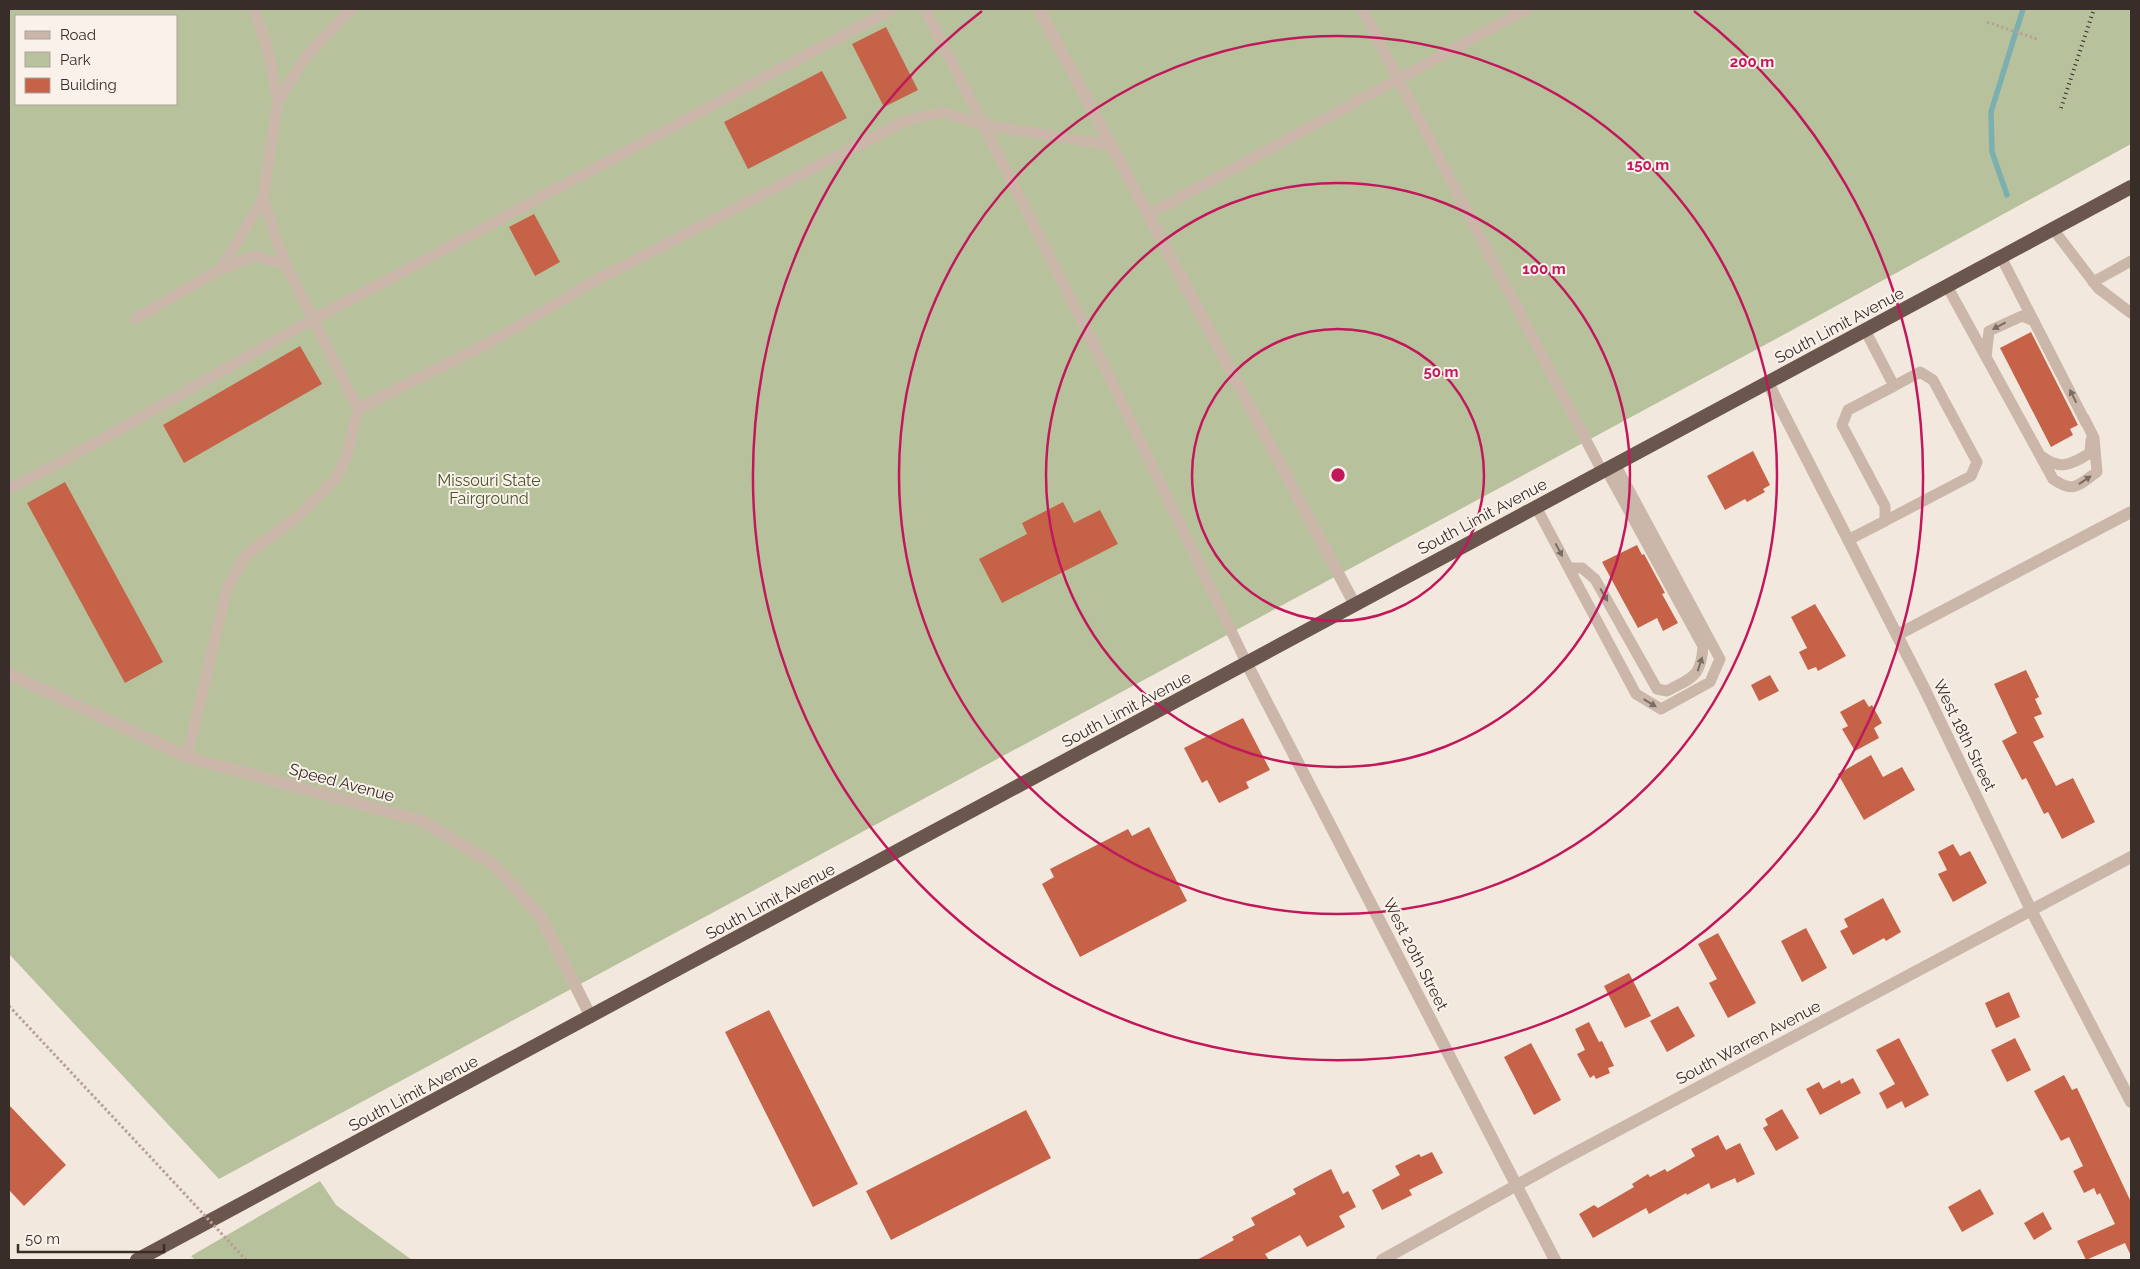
<svg xmlns="http://www.w3.org/2000/svg" width="2140" height="1269" viewBox="0 0 2140 1269" font-family="Raleway,sans-serif">
<style>
.green{fill:#b7c29d;fill-rule:evenodd}
.lines{fill:none;stroke-linecap:round;stroke-linejoin:round}
.stream{stroke:#7cafb0;stroke-width:5.5}
.building{fill:#c66248}
.path{stroke:#b7a193;stroke-width:3;stroke-dasharray:2.5 2.5;stroke-linecap:butt}
.service{stroke:#cbb7a9;stroke-width:11}
.minor{stroke:#cbb7a9;stroke-width:12}
.tertiary{stroke:#cbb7a9;stroke-width:12}
.trunk{stroke:#6a564d;stroke-width:14}
.rail{stroke:#382d29;stroke-width:4;stroke-dasharray:1 4;stroke-linecap:butt}
.path-bridge{stroke:#b7a193;stroke-width:3;stroke-dasharray:2.5 2.5;stroke-linecap:butt}
.oneway{fill:#7a6b63}
.ring{fill:none;stroke:#c2185b;stroke-width:2.5}
.labels{text-anchor:middle;stroke-width:4;stroke-linejoin:round;paint-order:stroke}
.street-label{font-size:16px;fill:#382d29;stroke:#faf2ea}
.park-label{font-size:16px;fill:#48572c;stroke:#faf2ea}
.centre{fill:#c2185b;stroke:#faf2ea;stroke-width:2.5}
.ring-label{font-size:15px;text-anchor:middle;font-weight:bold;fill:#c2185b;stroke:#faf2ea;stroke-width:4;stroke-linejoin:round;paint-order:stroke}
</style>
<rect width="100%" height="100%" fill="#f3e8dd"/>
<path class="green" d="M9,9H2131V144L1796,328L219,1179L9,954ZM16,16H176V104H16Z
M320,1181L336,1205L412,1260H195L191,1256Z"/>
<g class="lines">
<path class="stream" d="M2007,195L1992,152L1991,112L2023,9"/>
</g>
<path class="building" d="M886,27L918,90L884,107L852,44Z
M822,71L847,118L748,169L724,122Z
M534,214L560,262L535,276L509,227Z
M2031,332L2078,425L2070,429L2073,435L2051,447L2000,348Z
M300,346L322,384L184,463L163,425Z
M1753,451L1770,485L1763,489L1765,492L1747,502L1745,499L1725,510L1707,476Z
M65,482L163,662L125,683L27,503Z
M1063,502L1074,523L1100,510L1118,544L1002,603L979,559L1027,534L1022,523Z
M1637,545L1642,555L1644,554L1665,593L1662,594L1678,623L1663,631L1657,618L1638,628L1602,562Z
M1815,604L1846,656L1818,671L1816,667L1808,670L1799,652L1807,648L1791,617Z
M2026,670L2039,697L2035,699L2042,714L2034,717L2044,737L2033,742L2056,786L2073,778L2095,822L2062,839L2048,812L2044,814L2026,778L2022,780L2002,741L2017,733L1994,684Z
M1770,675L1779,691L1759,701L1751,685Z
M1864,699L1869,707L1872,705L1882,723L1874,728L1879,738L1855,751L1842,729L1848,726L1840,712Z
M1243,718L1270,770L1246,782L1249,788L1219,803L1207,780L1202,783L1184,748Z
M1871,755L1883,777L1902,767L1915,790L1864,820L1838,774Z
M1149,827L1187,901L1080,957L1042,884L1054,877L1050,869L1128,829L1132,836Z
M1953,844L1960,856L1970,851L1987,883L1953,902L1938,874L1947,870L1938,852Z
M1883,898L1901,932L1886,941L1884,938L1853,955L1840,931L1848,927L1844,919Z
M1806,928L1827,968L1802,982L1781,941Z
M1718,933L1756,1003L1728,1018L1709,983L1717,979L1698,944Z
M1629,973L1651,1016L1625,1028L1604,986Z
M2009,992L2020,1017L1996,1028L1985,1003Z
M1678,1006L1695,1036L1667,1052L1650,1021Z
M769,1010L858,1184L813,1207L725,1032Z
M1589,1022L1599,1042L1602,1041L1614,1066L1608,1068L1610,1073L1596,1079L1594,1075L1590,1078L1577,1054L1585,1050L1575,1029Z
M1899,1038L1929,1095L1905,1108L1902,1101L1887,1109L1879,1093L1895,1084L1876,1050Z
M2015,1038L2031,1070L2007,1082L1991,1050Z
M1531,1043L1561,1100L1534,1115L1504,1057Z
M2064,1075L2072,1090L2077,1088L2131,1202V1256L2125,1243L2086,1260L2077,1241L2115,1224L2100,1193L2097,1195L2094,1188L2084,1193L2073,1171L2083,1166L2069,1137L2061,1141L2034,1091Z
M1853,1078L1861,1093L1820,1115L1806,1089L1819,1082L1823,1089L1840,1080L1841,1084Z
M9,1105L66,1165L24,1206L9,1190Z
M1782,1109L1799,1138L1776,1151L1763,1128L1768,1125L1765,1119Z
M1026,1110L1051,1158L891,1240L866,1191Z
M1718,1135L1726,1150L1740,1143L1755,1174L1737,1183L1735,1178L1711,1189L1709,1183L1687,1195L1686,1193L1649,1214L1646,1208L1593,1238L1579,1214L1594,1205L1598,1208L1634,1187L1632,1184L1648,1174L1650,1177L1665,1169L1667,1172L1695,1156L1691,1149Z
M1432,1152L1443,1173L1409,1190L1412,1195L1382,1210L1372,1190L1400,1175L1395,1166L1419,1154L1421,1157Z
M1331,1169L1343,1194L1348,1191L1356,1207L1339,1216L1345,1227L1307,1247L1300,1235L1265,1254L1269,1260H1197L1234,1240L1232,1237L1255,1225L1251,1218L1296,1194L1293,1189Z
M1980,1189L1994,1214L1962,1232L1948,1207Z
M2043,1212L2052,1229L2034,1240L2024,1223Z"/>
<g class="lines">
<path class="path" d="M1987,22L2037,39
M9,1006L156,1163"/>
<path class="service" d="M254,9L267,47L278,101
M925,9L1093,343L1247,664
M1362,9L1602,471
M263,198L276,239L286,265
M1148,215L1527,9
M2053,229L2098,288L2131,313
M2001,257L2086,423
M221,269L255,256L286,265L358,409
M2093,282L2131,261
M1947,286L2053,479C2074,494 2078,485 2097,472L2094,438L2084,418
M136,318L221,269L263,198L278,101L305,58L351,9
M1986,357L1989,331L2022,316L2034,321
M2040,455C2059,471 2071,465 2090,453L2091,440
M9,489L76,454L292,331L892,9
M1536,507L1636,694L1661,709L1710,682L1720,659L1615,464
M1885,521L1971,476L1977,462L1933,380L1920,372L1894,386
M1848,540L1885,521V506L1842,425L1848,410L1894,386L1865,330
M1569,568H1582L1595,579L1657,689L1667,691C1692,677 1701,678 1703,646L1606,469
M187,757L227,588L245,556L301,514L335,480L347,455L358,409L489,343L600,278L905,121L943,112L984,125L1110,145"/>
<path class="minor" d="M1039,9L1355,605
M1768,383L1924,688L2031,910L2131,1102
M1897,635L2131,512
M9,674L187,757L422,821L492,863L541,917L591,1017
M1382,1260L1562,1160L2131,857"/>
<path class="tertiary" d="M1247,664L1555,1260"/>
<path class="trunk" d="M137,1260L2131,187"/>
<path class="rail" d="M2061,108L2094,9"/>
<path class="path-bridge" d="M156,1163L246,1260"/>
</g>
<defs><path id="oneway-solid" d="M-6-.8H1V-3.2L6.5 0L1 3.2V.8H-6Z" transform="scale(1.25)"/></defs>
<g class="oneway">
<use href="#oneway-solid" transform="translate(1999 326) rotate(152)"/>
<use href="#oneway-solid" transform="translate(2073 396) rotate(-117)"/>
<use href="#oneway-solid" transform="translate(2085 480) rotate(-34)"/>
<use href="#oneway-solid" transform="translate(1559 550) rotate(62)"/>
<use href="#oneway-solid" transform="translate(1604 595) rotate(60)"/>
<use href="#oneway-solid" transform="translate(1700 664) rotate(-72)"/>
<use href="#oneway-solid" transform="translate(1650 703) rotate(31)"/>
</g>
<g class="ring">
<circle cx="1338" cy="475" r="146"/>
<circle cx="1338" cy="475" r="292"/>
<circle cx="1338" cy="475" r="439"/>
<path d="M1694 11A585 585 0 1 1 982 11"/>
</g>
<g class="labels">
<g class="street-label">
<text transform="translate(1839 325) rotate(-28)" y="6">South Limit Avenue</text>
<text transform="translate(1482 516) rotate(-28)" y="6">South Limit Avenue</text>
<text transform="translate(1126 709) rotate(-28)" y="6">South Limit Avenue</text>
<text transform="translate(1965 735) rotate(64)" y="6">West 18th Street</text>
<text transform="translate(342 782) rotate(15)" y="6">Speed Avenue</text>
<text transform="translate(770 901) rotate(-28)" y="6">South Limit Avenue</text>
<text transform="translate(1416 954) rotate(63)" y="6">West 20th Street</text>
<text transform="translate(1748 1042) rotate(-28)" y="6">South Warren Avenue</text>
<text transform="translate(413 1093) rotate(-28)" y="6">South Limit Avenue</text>
</g>
<g class="park-label">
<text x="489" y="486">Missouri State<tspan x="489" dy="18">Fairground</tspan></text>
</g>
</g>
<circle cx="1338" cy="475" r="8" class="centre"/>
<g class="ring-label">
<text x="1752" y="67">200 m</text>
<text x="1648" y="170">150 m</text>
<text x="1544" y="274">100 m</text>
<text x="1441" y="377">50 m</text>
</g>
<rect width="2140" height="1269" fill="none" stroke="#382d29" stroke-width="20"/>
<rect x="15" y="15" width="162" height="90" fill="#faf2ea" stroke="#aca39d"/>
<rect x="25" y="31" width="25" height="8" fill="#cbb7a9" stroke="#aca39d"/>
<text x="60" y="40" font-size="15" fill="#382d29">Road</text>
<rect x="25" y="52" width="25" height="15" fill="#b7c29d" stroke="#aca39d"/>
<text x="60" y="65" font-size="15" fill="#382d29">Park</text>
<rect x="25" y="78" width="25" height="15" fill="#c66248" stroke="#aca39d"/>
<text x="60" y="90" font-size="15" fill="#382d29">Building</text>
<path d="M18 1244v8h146v-8" fill="none" stroke="#382d29" stroke-width="2.5"/>
<text x="25" y="1244" font-size="15" fill="#382d29" stroke="#faf2ea" stroke-width="4" paint-order="stroke">50 m</text>
</svg>
